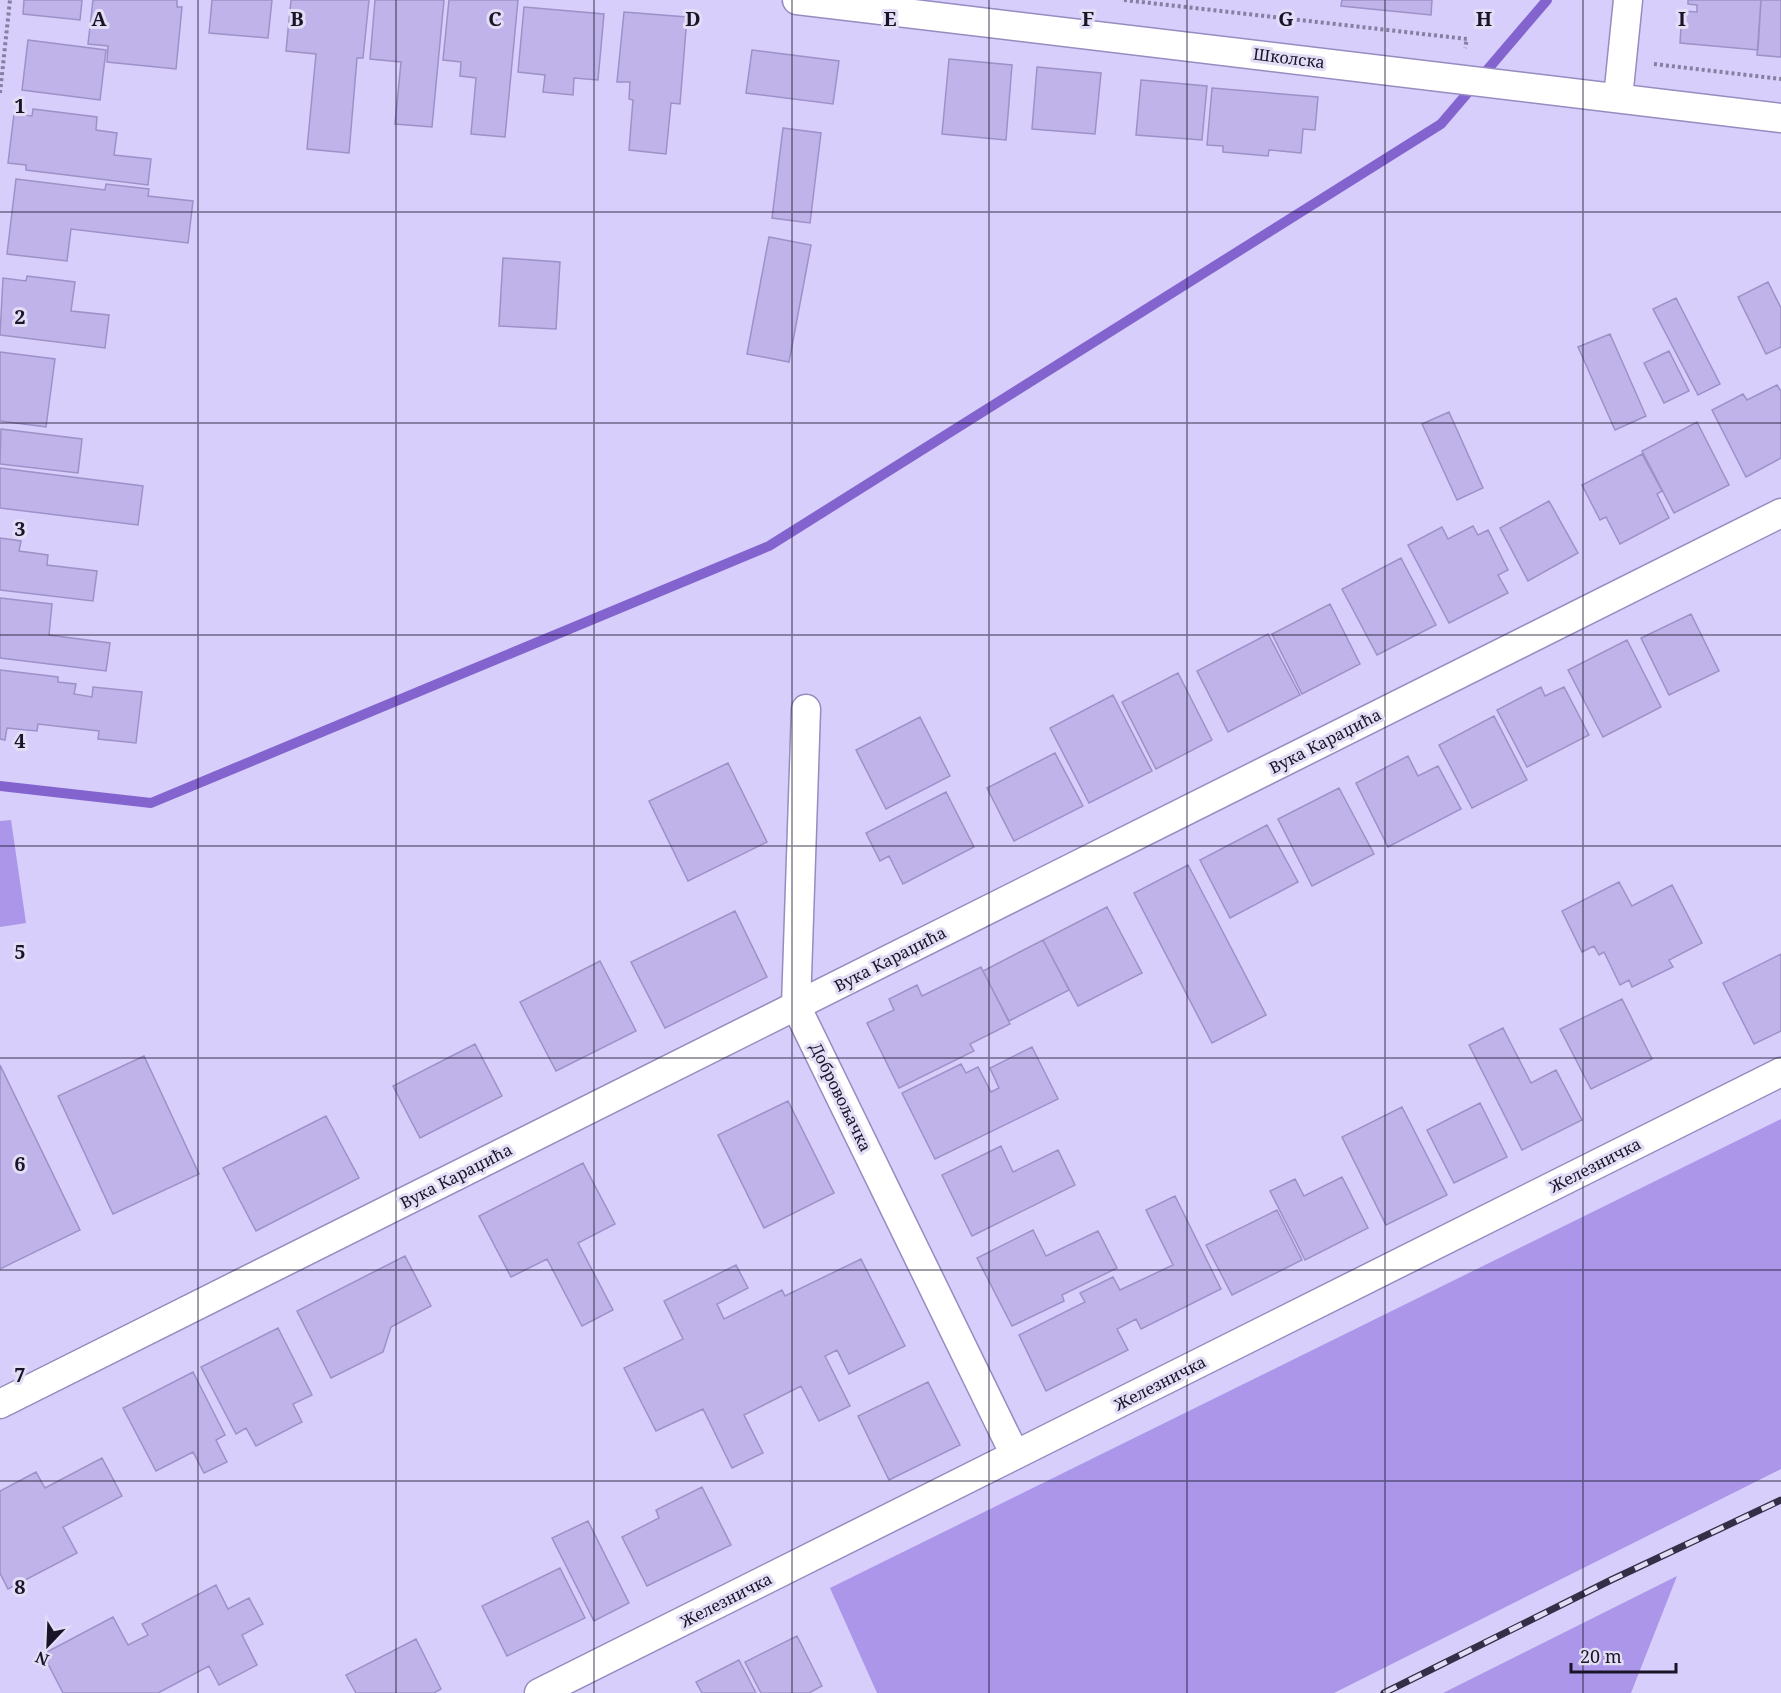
<svg xmlns="http://www.w3.org/2000/svg" width="1781" height="1693" viewBox="0 0 1781 1693" font-family="'Noto Serif',serif">
<style>
.green{fill:#ab96e9}
.lines{fill:none;stroke-linecap:round;stroke-linejoin:round}
.stream{stroke:#8364ce;stroke-width:10}
.building{fill:#bfb3ea;stroke:#9d91c7;stroke-width:1.5}
.minor-casing{stroke:#978bc0;stroke-width:31}
.path{stroke:#877fa2;stroke-width:4;stroke-dasharray:3 3;stroke-linecap:butt}
.minor{stroke:#fff;stroke-width:28}
.rail-casing{stroke:#342e46;stroke-width:7}
.rail{stroke:#e3def6;stroke-width:4.5;stroke-dasharray:14;stroke-linecap:butt}
.grid{fill:none;stroke:#1a1429;stroke-width:1.5;stroke-opacity:0.55}
.labels{text-anchor:middle;stroke-width:6;stroke-linejoin:round;paint-order:stroke}
.street-label{font-size:16px;fill:#1a1429;stroke:#e3def6}
.grid-label{font-size:20px;text-anchor:middle;font-weight:bold;fill:#1a1429;stroke:#e3def6;stroke-width:6;stroke-linejoin:round;paint-order:stroke}
</style>
<rect width="100%" height="100%" fill="#d7cefb"/>
<path class="green" d="M11,820L26,923L0,927V821Z
M1781,1119V1469L1334,1693H877L830,1588Z
M1677,1576L1631,1693H1443Z"/>
<g class="lines">
<path class="stream" d="M0,786L151,803L769,546L1441,124L1547,0"/>
</g>
<path class="building" d="M24,0H82L80,20L23,14Z
M93,0H177V7H182L176,69L107,62L108,46L88,44Z
M212,0H272L268,38L209,33Z
M291,0H369L363,58H357L349,153L307,149L316,54L286,51Z
M375,0H444L432,127L395,124L401,62L370,59Z
M449,0H518L505,137L471,134L476,78L460,76L461,62L443,60Z
M1342,0H1432L1431,15L1341,6Z
M1688,0H1761L1758,50L1680,43L1682,11L1697,12V5L1688,4Z
M1761,0H1781V57L1757,55Z
M524,7L604,14L598,80L574,78L573,95L543,92L545,75L518,72Z
M624,12L687,17L680,104L671,103L666,154L629,150L633,100L629,99L630,82H617Z
M28,40L106,50L100,100L22,90Z
M752,50L839,61L833,104L746,93Z
M949,59L1012,65L1006,140L942,134Z
M1037,67L1101,73L1095,134L1032,129Z
M1141,80L1207,86L1202,140L1136,135Z
M1212,88L1318,97L1315,130L1303,129L1301,153L1269,150L1268,156L1223,152V146L1207,145Z
M33,109L97,117L96,130L117,133L114,155L151,159L148,185L26,170V165L8,163L14,114L32,116Z
M783,128L821,133L810,223L772,218Z
M16,179L105,190L106,184L149,189L148,196L193,201L188,243L71,229L67,261L7,254Z
M769,237L811,245L789,362L747,354Z
M503,258L560,262L556,329L499,326Z
M27,276L75,282L71,311L109,315L105,348L0,335L3,278L26,281Z
M1768,282L1781,308V347L1766,354L1738,297Z
M1676,298L1720,384L1698,395L1653,309Z
M1610,334L1646,416L1615,430L1578,347Z
M1669,351L1689,391L1664,403L1644,363Z
M0,352L55,359L46,427L0,421Z
M1777,385L1781,391V458L1746,477L1712,410L1743,394L1747,400Z
M1449,412L1483,488L1457,500L1422,424Z
M1697,422L1729,485L1674,513L1642,451Z
M1,429L82,439L78,473L0,464Z
M1642,454L1662,491L1657,494L1669,518L1620,544L1606,517L1600,520L1582,485Z
M0,468L143,486L138,525L0,508Z
M1549,501L1578,553L1528,581L1500,528Z
M1473,526L1478,535L1488,530L1508,570L1498,575L1508,593L1449,623L1408,545L1442,527L1448,539Z
M0,538L21,541L19,551L48,555L47,565L97,571L93,601L0,590Z
M1401,558L1436,625L1377,655L1342,589Z
M0,598L52,604L49,635L110,643L106,671L0,658Z
M1330,604L1360,664L1302,694L1272,634Z
M1691,614L1719,671L1669,695L1641,638Z
M1268,634L1300,695L1228,732L1197,671Z
M1627,640L1661,707L1603,737L1568,670Z
M0,670L58,677V682L76,684L74,694L92,697L93,687L142,692L136,743L98,739L99,731L38,724L37,731L7,728L5,740L0,739Z
M1178,673L1212,740L1156,769L1122,702Z
M1541,687L1545,696L1564,687L1589,735L1527,767L1497,710Z
M1113,695L1152,771L1089,803L1050,728Z
M1494,716L1527,780L1472,808L1439,745Z
M920,717L950,776L886,809L856,750Z
M1055,753L1083,806L1014,841L987,788Z
M1408,756L1418,776L1438,766L1461,809L1388,847L1356,783Z
M728,763L767,842L688,881L649,801Z
M1339,788L1374,854L1312,886L1278,819Z
M946,792L974,847L903,884L889,856L880,861L866,833Z
M1267,825L1298,882L1230,918L1200,860Z
M1188,865L1266,1015L1212,1043L1134,893Z
M1619,882L1632,906L1672,885L1702,943L1669,960L1673,967L1632,987L1629,980L1620,985L1604,952L1599,955L1594,946L1582,952L1562,911Z
M1107,907L1142,973L1078,1006L1043,940Z
M735,911L767,977L665,1028L631,962Z
M1043,940L1069,990L1009,1021L983,971Z
M1781,954V1031L1754,1044L1723,983Z
M600,961L636,1031L556,1071L520,1002Z
M981,967L1010,1024L970,1044L974,1051L899,1088L867,1023L894,1010L889,999L917,985L922,996Z
M1622,999L1652,1059L1591,1089L1560,1029Z
M1503,1028L1531,1083L1556,1070L1582,1120L1522,1150L1469,1045Z
M475,1044L502,1096L420,1138L393,1086Z
M1032,1047L1058,1099L935,1159L902,1093L961,1064L966,1073L978,1067L991,1092L999,1088L990,1068Z
M144,1056L199,1174L113,1214L58,1096Z
M0,1065L80,1230L0,1269Z
M788,1101L834,1193L764,1228L718,1135Z
M1480,1103L1507,1157L1454,1183L1427,1130Z
M1402,1107L1447,1195L1386,1225L1342,1137Z
M326,1116L359,1178L256,1231L223,1168Z
M1001,1146L1013,1172L1058,1150L1075,1185L972,1236L942,1175Z
M583,1163L615,1224L578,1243L613,1310L582,1326L547,1259L511,1277L479,1216Z
M1342,1177L1368,1228L1305,1260L1270,1191L1295,1179L1304,1196Z
M1175,1196L1221,1289L1141,1329L1136,1319L1117,1329L1128,1350L1046,1391L1019,1335L1085,1302L1080,1293L1113,1277L1120,1290L1173,1265L1146,1210Z
M1277,1210L1302,1260L1232,1295L1206,1245Z
M1033,1230L1046,1256L1098,1231L1117,1268L1062,1295L1064,1301L1012,1326L977,1258Z
M405,1256L431,1306L391,1327L383,1352L331,1378L297,1311Z
M861,1259L905,1346L849,1374L837,1350L825,1356L850,1406L819,1421L801,1386L744,1415L763,1453L732,1468L703,1409L656,1431L624,1368L683,1339L664,1301L736,1265L748,1288L717,1304L724,1319L782,1290L785,1296Z
M278,1328L312,1395L293,1404L302,1422L256,1446L246,1428L236,1434L201,1367Z
M193,1372L225,1435L216,1440L227,1462L204,1473L193,1452L156,1471L123,1408Z
M928,1382L960,1445L889,1480L858,1416Z
M102,1458L122,1496L63,1527L77,1553L8,1589L0,1573V1491L36,1472L45,1488Z
M702,1487L731,1545L647,1586L622,1537L659,1518L656,1510Z
M588,1521L629,1603L594,1621L552,1538Z
M560,1568L585,1618L507,1656L482,1606Z
M216,1585L228,1609L249,1598L263,1624L242,1635L257,1665L219,1685L209,1666L158,1693H63L43,1654L113,1617L128,1645L148,1635L142,1624Z
M797,1636L822,1686L809,1693H761L745,1662Z
M416,1639L441,1689L434,1693H356L346,1675Z
M739,1660L756,1693H702L696,1682Z"/>
<g class="lines">
<defs>
<path id="minor" d="M797,0L1781,118
M1618,98L1628,0
M806,709L796,1006L1015,1455
M0,1404L1781,513
M539,1693L1781,1072"/>
</defs>
<use href="#minor" class="minor-casing"/>
<path class="path" d="M1124,0L1467,39L1465,48
M1654,64L1781,79
M0,93L10,0"/>
<use href="#minor" class="minor"/>
<defs>
<path id="rail" d="M1384,1693L1611,1580L1781,1500"/>
</defs>
<use href="#rail" class="rail-casing"/>
<use href="#rail" class="rail"/>
</g>
<path class="grid" d="M198,0V1693M396,0V1693M594,0V1693M792,0V1693M989,0V1693M1187,0V1693M1385,0V1693M1583,0V1693M0,212H1781M0,423H1781M0,635H1781M0,846H1781M0,1058H1781M0,1270H1781M0,1481H1781"/>
<g class="labels">
<g class="street-label">
<text transform="translate(1289 58) rotate(7)" y="6">Школска</text>
<text transform="translate(1325 741) rotate(-27)" y="6">Вука Караџића</text>
<text transform="translate(890 959) rotate(-27)" y="6">Вука Караџића</text>
<text transform="translate(841 1097) rotate(64)" y="6">Добровољачка</text>
<text transform="translate(1595 1165) rotate(-27)" y="6">Железничка</text>
<text transform="translate(456 1176) rotate(-27)" y="6">Вука Караџића</text>
<text transform="translate(1160 1383) rotate(-27)" y="6">Железничка</text>
<text transform="translate(726 1600) rotate(-27)" y="6">Железничка</text>
</g>
</g>
<g class="grid-label">
<text x="99" y="26">A</text>
<text x="297" y="26">B</text>
<text x="495" y="26">C</text>
<text x="693" y="26">D</text>
<text x="890" y="26">E</text>
<text x="1088" y="26">F</text>
<text x="1286" y="26">G</text>
<text x="1484" y="26">H</text>
<text x="1682" y="26">I</text>
<text x="20" y="113">1</text>
<text x="20" y="324">2</text>
<text x="20" y="536">3</text>
<text x="20" y="748">4</text>
<text x="20" y="959">5</text>
<text x="20" y="1171">6</text>
<text x="20" y="1382">7</text>
<text x="20" y="1594">8</text>
</g>
<g transform="translate(48 1645) rotate(203)" stroke="#e3def6" stroke-width="4.5" paint-order="stroke">
<path d="M0-4.5L10 22L0 15L-10 22Z" fill="#1a1429"/>
<text y="-9" font-size="16" font-weight="bold" text-anchor="middle" fill="#1a1429">N</text>
</g>
<path d="M1571 1663v9h105v-9" fill="none" stroke="#1a1429" stroke-width="3"/>
<text x="1580" y="1663" font-size="18" fill="#1a1429" stroke="#e3def6" stroke-width="4.5" paint-order="stroke">20 m</text>
</svg>
